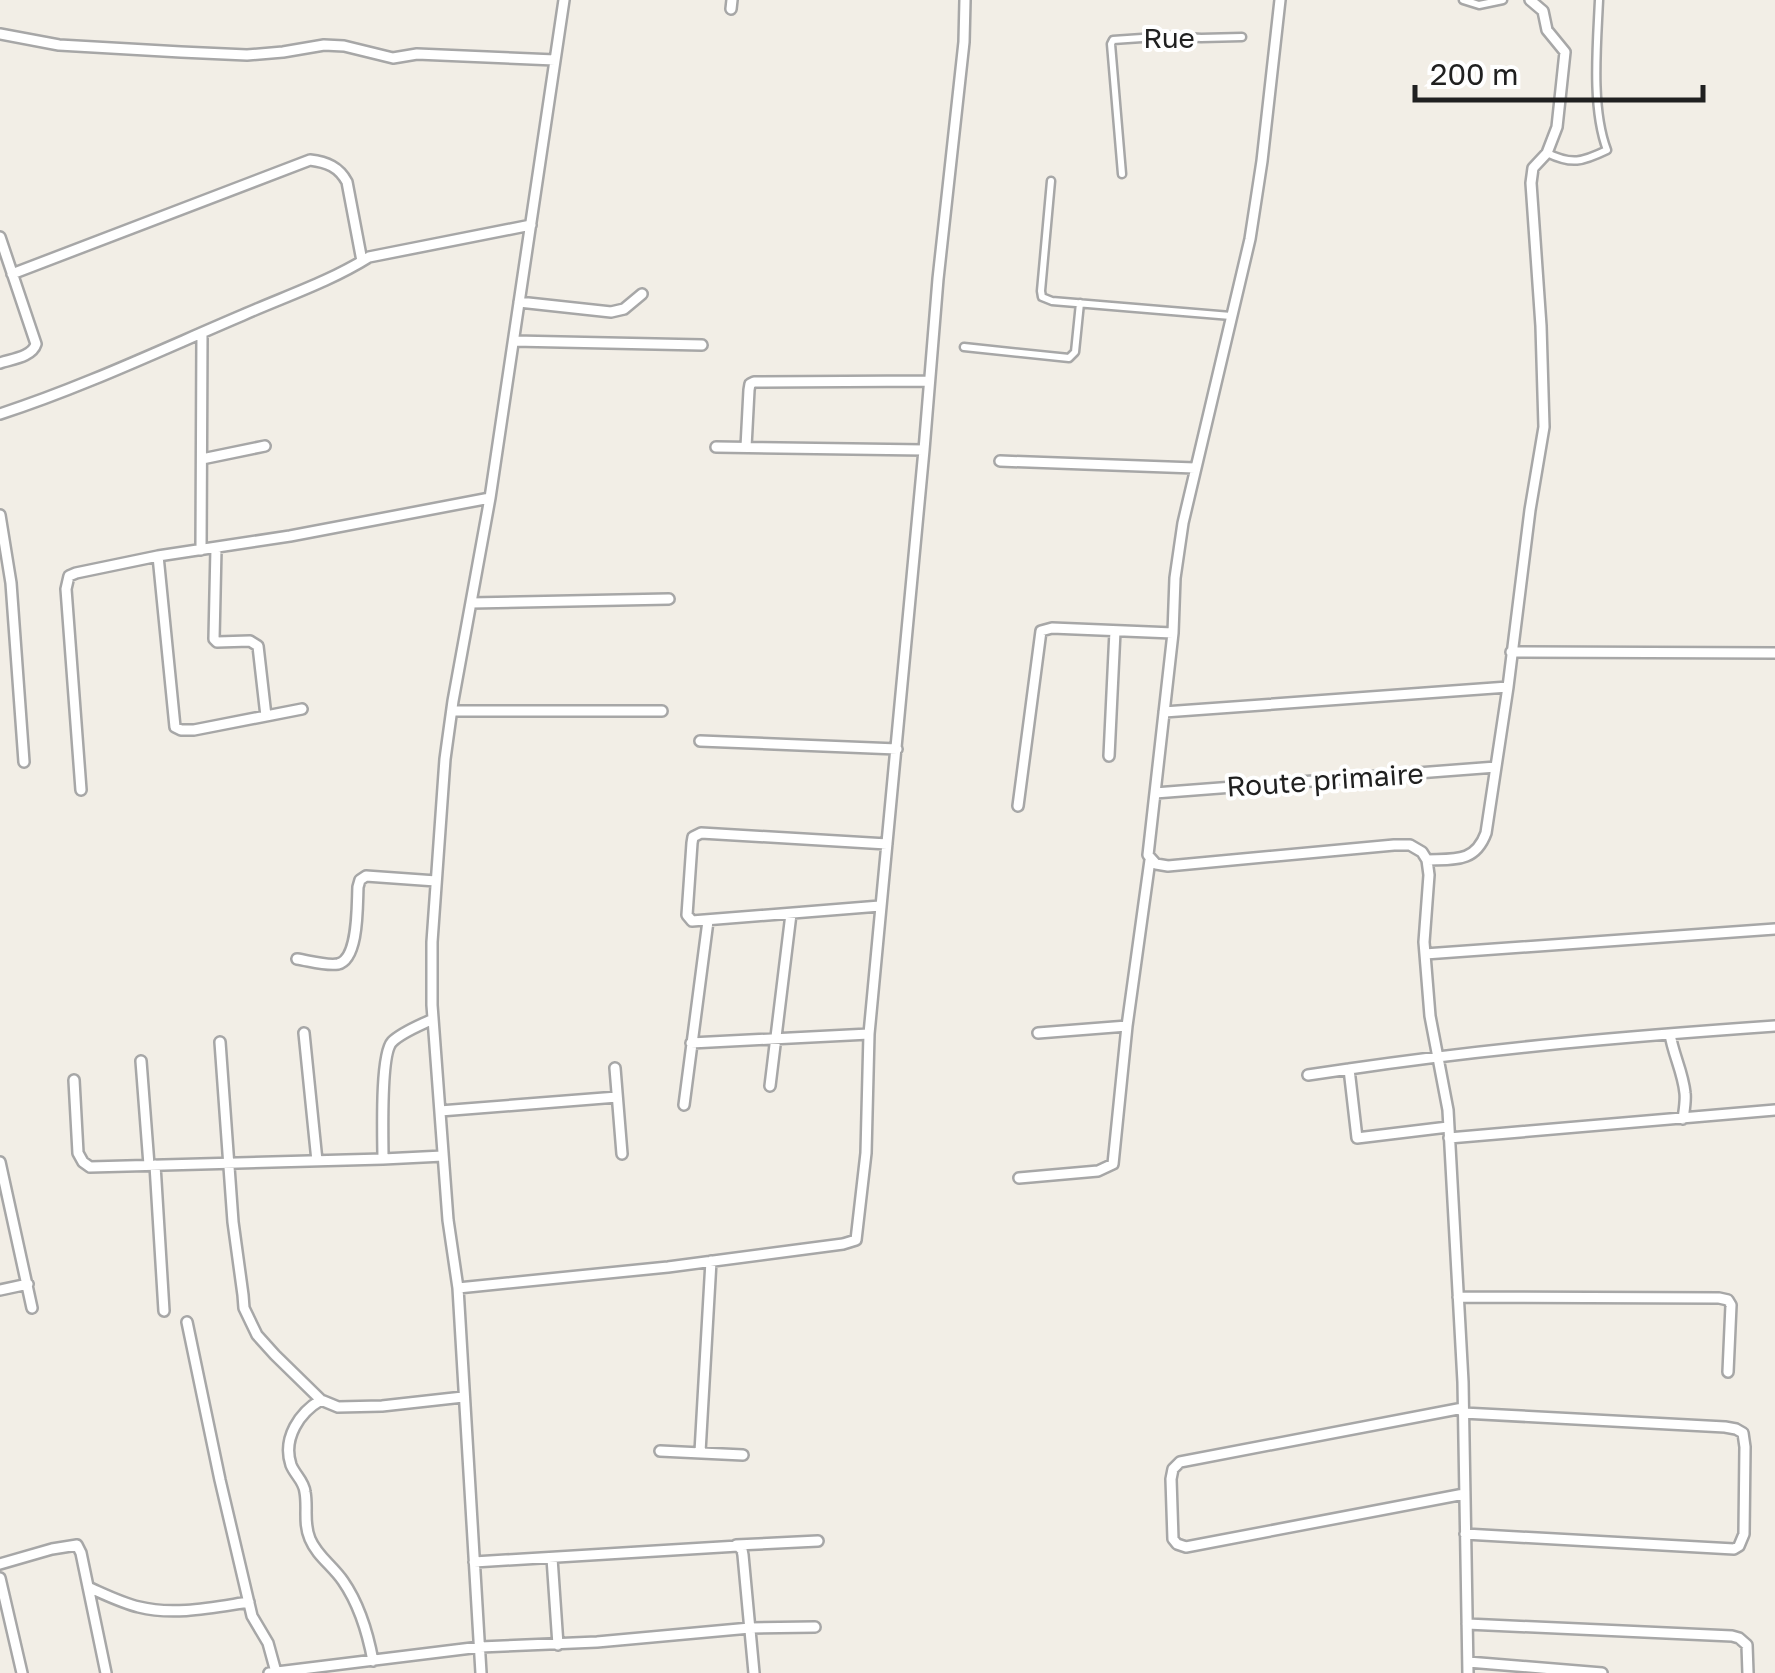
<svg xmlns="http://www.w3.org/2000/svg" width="1775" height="1673" viewBox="0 0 1775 1673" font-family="'Golos Text',sans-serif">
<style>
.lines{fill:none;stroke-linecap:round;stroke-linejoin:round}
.pedestrian-casing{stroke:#a7a7a7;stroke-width:11}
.minor-casing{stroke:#a7a7a7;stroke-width:14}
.pedestrian{stroke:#fff;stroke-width:6}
.minor{stroke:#fff;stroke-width:9}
.labels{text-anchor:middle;stroke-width:8;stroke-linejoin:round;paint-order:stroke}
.street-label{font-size:28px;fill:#202020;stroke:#fff}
</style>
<rect width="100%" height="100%" fill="#f2eee6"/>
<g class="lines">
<defs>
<path id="pedestrian" d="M1463,0L1479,5L1503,0
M1547,153C1572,165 1582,162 1607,150C1591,108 1597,45 1599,0
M1122,174L1111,44L1113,40L1171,36L1201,38L1242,37
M1051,181L1041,291L1042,297L1052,301L1231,316
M964,347L1069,358L1075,352L1080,303"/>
<path id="minor" d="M1280,0L1262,161L1250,239L1183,523L1175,578L1173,633L1148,855L1156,864L1168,866L1394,845H1410L1422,852L1427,860L1429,875L1424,942L1430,1016L1448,1110L1463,1382L1468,1673
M731,9L732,0
M0,34L59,45L181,52L247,55L283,52L324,45L344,46L393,58L417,54L555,60
M0,237L36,344C32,357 12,359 0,363
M12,274L310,160C327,162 339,167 347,182L362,261
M519,302L611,312L624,309L642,294
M514,341L702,345
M0,414C83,387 163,349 243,315C286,296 329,282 369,257L531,225
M716,447L924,450
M746,447L749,390L750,384L754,382L928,381
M202,459L265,446
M1000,461L1195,468
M0,515L11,583L24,762
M216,548L214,639L217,642L250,641L258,646L266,716
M201,550L202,333
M158,556L175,727L181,730H194L302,709
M471,603L669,599
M1511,652L1775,653
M452,711H662
M1164,712L1508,687
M700,741L897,749
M1109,756L1115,631
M81,790L66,589L69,576L76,573L158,556L290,536L490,498
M1155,793L1496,767
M1018,806L1041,631L1052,628L1173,633
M1427,860C1454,859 1475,863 1486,833L1508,687L1530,510L1544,427L1541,326L1531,183L1533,168L1547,153L1557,127L1565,52L1547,30L1543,11L1530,0
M880,906L692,921L687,915L692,843L693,837L701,833L887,844
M1425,954L1775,929
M297,959C310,961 326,966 338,964C359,959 357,905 358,887L360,880L366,876L436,881
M304,1033L317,1161
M1038,1033L1127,1026
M1670,1034C1673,1054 1683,1072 1685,1093C1686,1101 1684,1111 1683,1119
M220,1042L233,1222L243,1295L244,1308L257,1335L275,1355L321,1400L338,1407L382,1406L463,1397
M691,1043L869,1034
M141,1061L149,1165
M615,1068L622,1154
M1308,1075L1349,1069
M74,1080L78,1153L83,1162L90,1167L383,1159L443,1156
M770,1086L791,914
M684,1105L708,921
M440,1111L617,1097
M1448,1127L1357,1138L1349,1069C1490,1048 1633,1036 1775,1026
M1449,1138L1775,1110
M383,1159C383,1139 380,1055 392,1042C402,1032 421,1025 433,1019
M0,1162L32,1308
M155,1165L164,1311
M1019,1178L1098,1171L1113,1164L1127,1026L1150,860
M458,1288L668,1267L843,1244L856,1240L866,1153L869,1034L924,450L938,279L964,42L965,0
M0,1290L28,1284
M1458,1297L1719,1298L1728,1300L1731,1305L1728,1372
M187,1322L220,1480L252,1616L268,1643L276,1672
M321,1400C300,1412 282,1438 291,1465C295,1475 304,1481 305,1492C308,1508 303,1523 310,1539C317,1556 333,1566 343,1581C359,1604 368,1634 373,1661
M1463,1408L1180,1462L1173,1469L1171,1479L1173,1539L1177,1544L1186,1547L1464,1494
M1463,1413L1725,1427L1736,1429L1743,1433L1745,1447L1744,1534L1739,1546L1734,1549L1465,1534
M660,1451L743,1455
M700,1452L711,1261
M736,1545L818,1541
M552,1558L558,1645
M474,1562L738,1546L742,1550L743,1555L754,1673
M0,1564L52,1549L77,1545L81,1553L106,1673
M0,1578L22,1673
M88,1587C104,1594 122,1603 139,1607C174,1616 215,1607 249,1602
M1467,1624L1732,1636L1739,1638L1747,1645L1748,1673
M1468,1662L1602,1673
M269,1673L480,1647L597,1642L750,1628L815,1627
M481,1673L458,1288L448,1220L432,1005V942L445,759L453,701L490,498L564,0"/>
</defs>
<use href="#pedestrian" class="pedestrian-casing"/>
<use href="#minor" class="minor-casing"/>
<use href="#pedestrian" class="pedestrian"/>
<use href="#minor" class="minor"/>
</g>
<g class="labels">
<g class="street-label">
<text x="1169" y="48">Rue</text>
<text transform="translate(1325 780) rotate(-4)" y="10">Route primaire</text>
</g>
</g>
<path d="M1415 85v15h288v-15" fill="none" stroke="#202020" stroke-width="5"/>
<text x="1430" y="85" font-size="30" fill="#202020" stroke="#ffffff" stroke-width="8" paint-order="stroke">200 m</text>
</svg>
